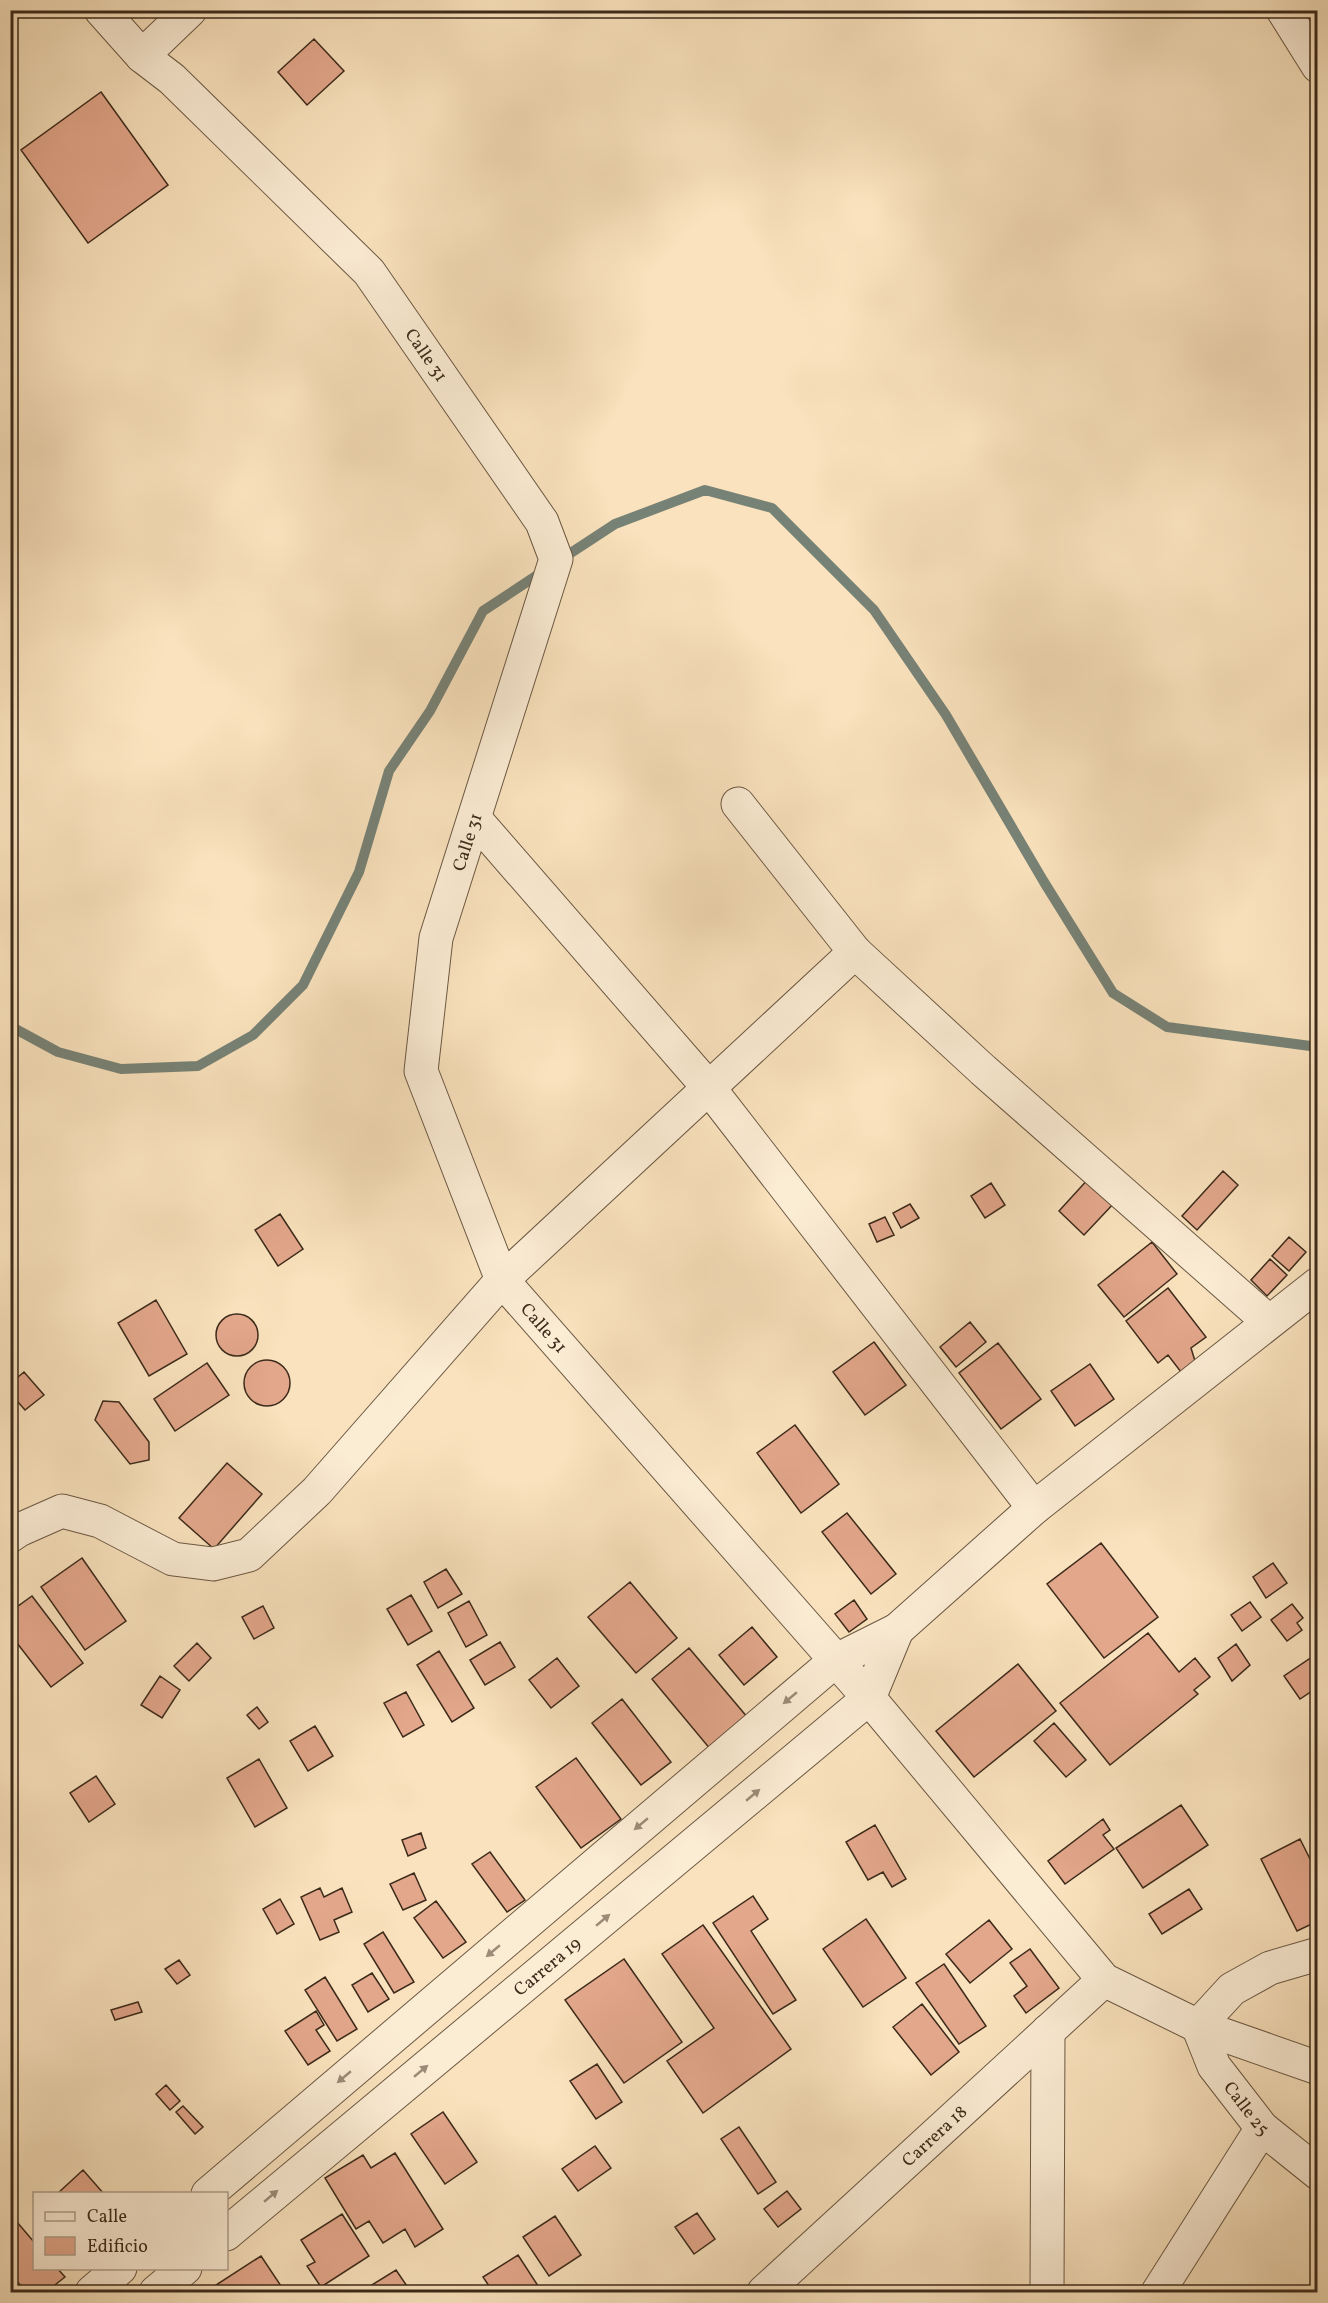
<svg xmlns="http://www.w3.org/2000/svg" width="1328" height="2303" viewBox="0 0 1328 2303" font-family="Vollkorn,serif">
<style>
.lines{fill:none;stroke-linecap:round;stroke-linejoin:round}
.stream{stroke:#778276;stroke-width:10}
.building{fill:#e3a78b;stroke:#3c2a1a;stroke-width:1.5}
.street-casing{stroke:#6b5843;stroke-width:35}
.street{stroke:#fbecd4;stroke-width:33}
.oneway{fill:#9c8b77}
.labels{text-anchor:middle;stroke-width:5;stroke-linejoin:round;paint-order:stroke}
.street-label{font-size:18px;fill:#3c2a1a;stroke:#fbecd4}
</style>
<rect width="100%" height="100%" fill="#f9e2bd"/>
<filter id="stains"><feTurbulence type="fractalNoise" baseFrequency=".00333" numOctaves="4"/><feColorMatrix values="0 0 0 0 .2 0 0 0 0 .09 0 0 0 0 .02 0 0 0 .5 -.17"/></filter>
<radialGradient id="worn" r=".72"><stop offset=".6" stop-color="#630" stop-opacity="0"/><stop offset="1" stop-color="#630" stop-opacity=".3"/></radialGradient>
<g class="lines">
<path class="stream" d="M560,560L615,524L705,490L772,508L874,610L946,715L1044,882L1113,993L1167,1027L1318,1047
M10,1026L58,1052L121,1069L198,1066L253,1035L303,985L359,872L389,771L430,711L483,611L545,570"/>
</g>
<path class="building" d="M314,39L344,71L307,105L278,72Z
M101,92L168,185L88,243L21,150Z
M1223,1171L1238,1185L1197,1230L1182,1216Z
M1090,1177L1116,1201L1084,1235L1059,1211Z
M991,1183L1005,1205L985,1218L971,1196Z
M910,1204L919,1218L901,1228L893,1213Z
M280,1214L303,1249L278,1266L255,1230Z
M885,1217L894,1235L877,1242L869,1224Z
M1289,1237L1306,1252L1289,1271L1272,1256Z
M1152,1242L1177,1274L1124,1317L1098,1285Z
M1270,1259L1287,1275L1267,1296L1251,1280Z
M1168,1288L1206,1337L1191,1348L1195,1361L1181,1372L1168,1355L1158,1363L1126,1321Z
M156,1300L187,1354L149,1376L118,1323Z
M216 1335a21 21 0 1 1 42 0a21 21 0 1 1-42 0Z
M970,1322L986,1342L956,1367L940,1347Z
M874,1342L906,1385L865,1415L833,1372Z
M998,1343L1041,1399L1001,1429L959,1373Z
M244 1383a23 23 0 1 1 46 0a23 23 0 1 1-46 0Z
M207,1363L229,1395L175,1431L154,1399Z
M1090,1364L1114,1399L1075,1426L1051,1391Z
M12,1369L18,1377L24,1372L44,1395L25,1410L10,1393Z
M103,1401L119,1402L149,1442V1460L130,1464L95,1420Z
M795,1425L839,1484L801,1513L757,1453Z
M227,1463L262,1494L214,1549L179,1518Z
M847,1513L896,1574L871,1594L822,1532Z
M1101,1543L1158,1617L1104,1658L1047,1584Z
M82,1558L126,1621L85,1650L41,1587Z
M1273,1563L1287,1583L1266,1598L1253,1577Z
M446,1569L462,1594L438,1608L424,1582Z
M630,1582L677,1638L636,1673L588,1617Z
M411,1595L432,1631L408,1645L387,1609Z
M32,1596L83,1663L51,1687L10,1634V1612Z
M854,1600L867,1619L849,1632L835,1614Z
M469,1601L487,1635L466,1647L448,1613Z
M1250,1602L1261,1617L1242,1631L1231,1615Z
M1292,1604L1303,1618L1297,1623L1302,1630L1287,1641L1271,1620Z
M263,1606L274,1628L254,1639L242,1617Z
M752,1627L777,1657L744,1685L719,1655Z
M1148,1633L1179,1672L1195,1658L1210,1677L1194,1690L1198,1694L1110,1765L1060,1703Z
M500,1642L515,1667L485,1685L470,1660Z
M197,1643L211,1658L189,1681L174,1666Z
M1236,1644L1250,1665L1232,1681L1218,1658Z
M689,1648L748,1718L711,1750L652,1679Z
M439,1651L474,1708L452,1722L417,1665Z
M1318,1653V1687L1300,1699L1284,1676Z
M557,1658L579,1686L551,1708L529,1680Z
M1018,1664L1056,1711L974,1777L936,1731Z
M160,1676L180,1690L162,1718L141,1705Z
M406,1692L424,1725L403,1737L384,1703Z
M622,1699L671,1762L641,1785L592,1723Z
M257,1707L268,1722L259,1729L247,1715Z
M1054,1723L1086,1760L1066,1777L1034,1741Z
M315,1726L333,1756L308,1771L290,1741Z
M576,1758L621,1819L581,1848L536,1787Z
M259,1759L287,1808L255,1827L227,1778Z
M96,1776L115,1804L89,1822L70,1793Z
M1181,1805L1208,1845L1143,1888L1116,1848Z
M1103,1819L1110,1830L1103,1835L1114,1849L1065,1884L1048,1861Z
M875,1825L906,1879L892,1887L883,1872L868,1880L846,1842Z
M421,1833L426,1848L408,1856L402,1840Z
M1300,1839L1318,1875V1921L1297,1931L1261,1859Z
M490,1852L525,1900L507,1912L472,1864Z
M414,1873L426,1900L403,1910L390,1884Z
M320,1888L324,1897L342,1888L352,1912L334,1920L339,1932L320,1940L301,1897Z
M1189,1889L1202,1909L1162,1934L1149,1914Z
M753,1896L768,1919L751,1931L796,2000L773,2014L713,1923Z
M280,1899L294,1924L277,1934L263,1909Z
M436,1901L466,1942L443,1958L414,1918Z
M866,1919L906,1978L863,2007L823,1949Z
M989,1920L1012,1949L970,1983L946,1954Z
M703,1925L791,2049L703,2113L667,2061L714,2028L662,1954Z
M383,1932L414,1982L394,1993L364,1944Z
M1030,1949L1059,1988L1026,2013L1014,1996L1027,1986L1010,1963Z
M624,1959L682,2042L624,2083L565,2000Z
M179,1960L190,1975L177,1984L165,1969Z
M944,1964L986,2026L959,2044L916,1983Z
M372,1973L389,1999L368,2012L352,1985Z
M325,1977L357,2029L337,2041L305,1990Z
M138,2002L142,2012L115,2020L111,2010Z
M922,2004L959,2052L931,2075L893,2027Z
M316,2011L324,2025L316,2030L330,2051L308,2065L285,2031Z
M597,2064L622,2102L596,2119L570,2081Z
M166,2085L180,2101L170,2110L156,2094Z
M183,2106L203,2127L195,2134L176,2112Z
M443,2112L477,2162L445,2184L411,2134Z
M739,2127L776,2182L758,2194L721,2139Z
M595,2146L611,2168L578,2191L562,2169Z
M395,2153L443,2229L415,2247L405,2229L383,2243L369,2221L356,2229L325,2178L363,2155L371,2168Z
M83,2170L104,2194H57Z
M787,2191L801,2209L778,2227L764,2209Z
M697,2213L715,2239L694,2254L675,2227Z
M342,2214L369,2256L321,2287L307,2266L315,2262L301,2240Z
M11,2215L34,2242V2268H57L65,2277L46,2292H27L10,2274Z
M555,2216L581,2255L549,2276L523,2237Z
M518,2255L542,2292H493L483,2277Z
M261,2256L285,2292H220L216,2285Z
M396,2270L411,2292H370L367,2288Z"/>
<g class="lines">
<defs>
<g id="street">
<path id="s1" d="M101,10L142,56L172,79L369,272L542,522L556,559L436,938L421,1071L502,1280L869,1698L1104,1980L1198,2026L1318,2068"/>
<path d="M1283,10L1318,66"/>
<path d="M142,56L190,10"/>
<path d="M738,804L855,952L983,1070L1268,1321"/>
<path d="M475,819L709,1088L1034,1508"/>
<path d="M10,1536L19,1530L62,1511L100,1521L173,1559L213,1564L249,1555L317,1491L502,1280L855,952"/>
<path id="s2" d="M1318,1954L1270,1968L1232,1989L1198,2026L1214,2066L1262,2128L1318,2173"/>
<path d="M208,2194L835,1661L897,1630L1034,1508L1318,1284"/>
<path id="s3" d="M226,2234L869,1698L897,1630"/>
<path d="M92,2292L120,2268"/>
<path d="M156,2292L185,2268"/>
<path id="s4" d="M764,2292L1104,1980"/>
<path d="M1047,2292L1048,2031"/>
<path d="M1158,2292L1262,2128"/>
</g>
</defs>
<use href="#street" class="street-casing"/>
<use href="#street" class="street"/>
</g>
<defs><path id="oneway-solid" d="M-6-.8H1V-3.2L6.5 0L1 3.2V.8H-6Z" transform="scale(1.5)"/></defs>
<g class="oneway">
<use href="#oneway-solid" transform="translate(790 1698) rotate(140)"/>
<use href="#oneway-solid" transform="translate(753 1795) rotate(-40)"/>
<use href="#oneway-solid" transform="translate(641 1824) rotate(140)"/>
<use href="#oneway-solid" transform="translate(603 1920) rotate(-40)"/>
<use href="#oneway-solid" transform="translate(493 1951) rotate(140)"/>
<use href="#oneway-solid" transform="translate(421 2071) rotate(-40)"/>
<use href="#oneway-solid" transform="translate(344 2077) rotate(140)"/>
<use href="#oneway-solid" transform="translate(271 2196) rotate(-40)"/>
</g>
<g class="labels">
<g class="street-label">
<text dy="6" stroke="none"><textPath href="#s1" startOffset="476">Calle 31</textPath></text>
<text transform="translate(467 842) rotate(-72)" y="6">Calle 31</text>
<text dy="6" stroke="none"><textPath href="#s1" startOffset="1538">Calle 31</textPath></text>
<text dy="6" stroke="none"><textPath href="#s3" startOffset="418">Carrera 19</textPath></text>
<text dy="6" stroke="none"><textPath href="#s2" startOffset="240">Calle 25</textPath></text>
<text dy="6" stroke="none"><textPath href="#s4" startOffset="231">Carrera 18</textPath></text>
</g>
</g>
<rect width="1328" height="2303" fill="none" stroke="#f9e2bd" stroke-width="36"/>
<rect x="12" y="12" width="1304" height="2279" fill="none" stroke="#3c2a1a" stroke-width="3"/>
<rect x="18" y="18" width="1292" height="2267" fill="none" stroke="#3c2a1a" stroke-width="1.5"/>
<rect x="33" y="2192" width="195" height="78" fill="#fbecd4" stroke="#af9e8a" stroke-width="1.5"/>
<rect x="45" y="2212" width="30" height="9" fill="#fbecd4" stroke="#af9e8a" stroke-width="1.5"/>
<text x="87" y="2222" font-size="18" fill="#3c2a1a">Calle</text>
<rect x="45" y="2237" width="30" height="18" fill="#e3a78b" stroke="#af9e8a" stroke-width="1.5"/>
<text x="87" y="2252" font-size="18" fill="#3c2a1a">Edificio</text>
<rect width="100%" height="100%" filter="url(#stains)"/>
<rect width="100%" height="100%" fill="url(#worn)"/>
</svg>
